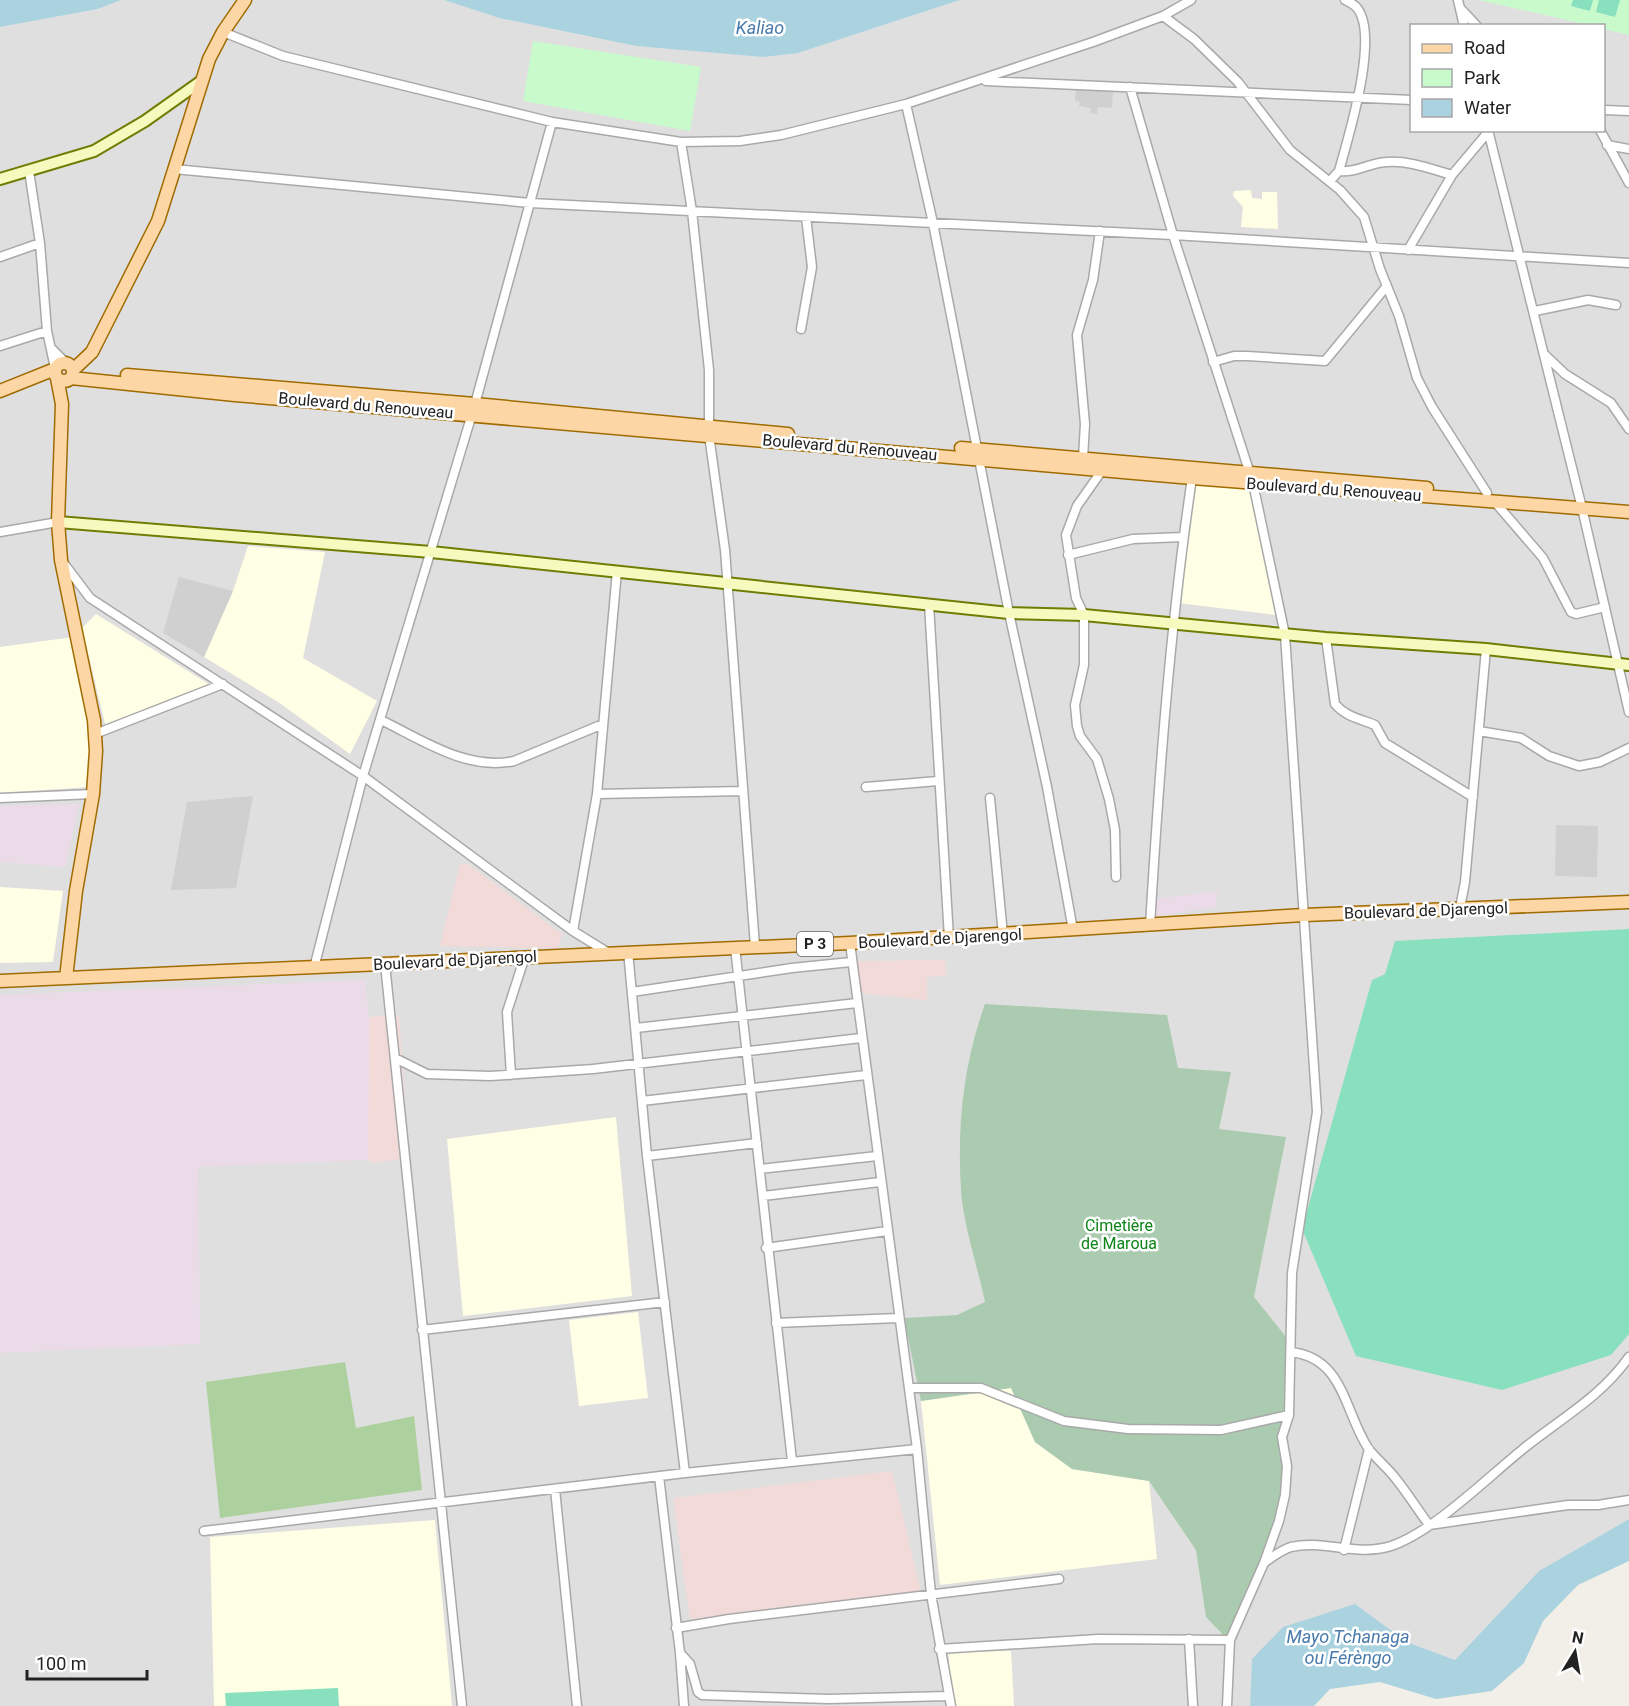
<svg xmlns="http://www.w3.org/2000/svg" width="1629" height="1706" viewBox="0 0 1629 1706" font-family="Roboto,sans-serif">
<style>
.residential{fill:#e0dfdf;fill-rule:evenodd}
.commercial{fill:#f2dad9}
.industrial{fill:#ebdbe8}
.education{fill:#ffffe5}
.religious{fill:#d0d0d0}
.forest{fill:#add19e}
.cemetery{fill:#aacbaf}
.park{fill:#c8facc}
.pitch{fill:#88e0be}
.water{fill:#aad3df}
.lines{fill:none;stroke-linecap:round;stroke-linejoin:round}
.street-casing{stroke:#a9a9a9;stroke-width:11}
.secondary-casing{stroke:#707d05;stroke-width:14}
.primary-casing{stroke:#a06b00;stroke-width:15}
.street{stroke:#fff;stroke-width:8}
.secondary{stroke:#f7fabf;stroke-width:10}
.primary{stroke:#fcd6a4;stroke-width:12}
.labels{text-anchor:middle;stroke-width:5;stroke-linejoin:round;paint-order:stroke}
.shield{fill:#fff;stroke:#646464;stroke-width:1.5}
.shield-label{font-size:15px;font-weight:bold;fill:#222}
.street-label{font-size:16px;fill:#222;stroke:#fff}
.park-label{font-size:16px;fill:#0c8416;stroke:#fff}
.water-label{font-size:18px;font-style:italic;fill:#4a7aab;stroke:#fff}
</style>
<rect width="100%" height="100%" fill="#f2efe9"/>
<path class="residential" d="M121,0H444L499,18L636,46L798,53L960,0H1629V1519L1539,1571L1455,1660L1407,1642L1355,1604L1252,1659L1250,1706H0V27L98,9ZM1412,26H1604V130H1412Z"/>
<path class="commercial" d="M460,864H468L562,934L558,948L440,946Z
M945,960L946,975L927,977V1000L860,993L856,961Z
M399,1015L409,1158L373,1163L368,1160L369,1017Z
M892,1471L921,1592L690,1619L673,1498Z"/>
<path class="industrial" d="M79,804L65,867L0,862V806Z
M1218,891L1215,907L1155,916L1154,899Z
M365,980L369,1019L368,1160L198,1167L200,1344L0,1353V995Z"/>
<path class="education" d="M1251,190L1252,198L1262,199V192H1277L1278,229L1241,227L1243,207L1233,196L1234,191Z
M1193,481L1251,488L1276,615L1178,603Z
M248,546L325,552L303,658L377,701L350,754L278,702L204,657L233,591Z
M96,614L212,686L106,728L82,628Z
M73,637L89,725V787L0,793V647Z
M0,887L63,891L53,962L0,963Z
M616,1117L632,1296L463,1316L447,1139Z
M638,1312L648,1398L579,1406L569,1320Z
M1011,1388L1035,1442L1072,1469L1149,1481L1157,1559L940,1585L921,1401Z
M435,1520L452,1706H214L210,1537Z
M1011,1651L1014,1706H954L948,1652Z"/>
<path class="religious" d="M1076,88L1113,91L1112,108L1098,107L1097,114L1090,113L1091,108L1079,106L1080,102L1075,101Z
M179,577L233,591L204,657L163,633Z
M253,796L236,888L171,890L187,802Z
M1556,825L1598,826L1597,877L1555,876Z"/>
<path class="forest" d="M345,1362L356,1428L414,1416L422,1490L220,1518L206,1382Z"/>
<path class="cemetery" d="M985,1004L1167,1015L1178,1068L1231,1072L1219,1129L1286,1137L1254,1297L1287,1338L1286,1415L1290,1468L1263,1555L1227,1639L1206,1617L1196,1550L1149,1481L1072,1469L1035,1442L1011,1388L921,1401L904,1318L957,1315L985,1302C978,1268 963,1224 961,1190C957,1126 963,1065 985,1004Z"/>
<path class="park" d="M1479,0H1629V35L1604,29V26L1588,25Z
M533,41L701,67L690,131L523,101Z"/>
<path class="pitch" d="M1573,0H1593L1590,11L1571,6Z
M1599,0H1620L1615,17L1596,12Z
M1629,929V1334L1611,1355L1502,1390L1356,1356L1302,1229L1372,980L1385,974L1395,941Z
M338,1688L339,1706H226L225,1693Z"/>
<path class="water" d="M0,0H121L98,9L0,27Z
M444,0H960L798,53L763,57L636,46L499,18Z
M1629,1519V1561L1578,1585L1543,1621L1524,1663L1492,1691L1436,1699L1380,1682L1330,1689L1314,1706H1250L1252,1659L1283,1627L1355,1604L1407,1642L1455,1660L1539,1571Z"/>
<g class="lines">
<defs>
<path id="street" d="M1458,0L1464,26
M1460,8L1477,26
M1163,16L1194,39L1238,82L1290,150L1340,190L1364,217L1380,269L1399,316L1417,378L1432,407L1487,493
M223,32L283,56L552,122L681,142L740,141L781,135L906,104L1093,42L1163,16L1191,0
M986,81L1412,100
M1130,87L1173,235L1253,483L1285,635L1317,1112L1292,1273L1289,1415L1282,1437L1287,1466L1285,1495L1279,1521L1264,1563L1230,1640L1227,1706
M906,104L933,223L1009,613L1047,787L1073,930
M1604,110L1629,111
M1488,130L1582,508L1629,712
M1600,130L1629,183
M681,142L692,211L709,370V435L725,550L755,946
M1607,145L1629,149
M174,169L530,203L1173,235L1629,263
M29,171L40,243L47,331L55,368
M1339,171C1348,138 1380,36 1357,8C1354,4 1349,2 1345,0
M1330,181L1339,171C1356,173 1369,163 1386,162C1408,160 1431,169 1452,175
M1408,250L1452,175L1489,131
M0,257L40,243
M1535,311L1588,300L1616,305
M801,329L812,267L806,217
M0,346L47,331
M51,348L65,362
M1545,355L1565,374L1611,403L1629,429
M1213,362L1234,356H1247L1325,361L1386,287
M1083,458L1085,424L1077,335L1093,280L1100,231
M1103,469L1077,506L1066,535L1076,598L1084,615V665L1075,705L1077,726L1080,736L1097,759L1109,799L1115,830L1116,877
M1494,501L1543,558L1571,612L1576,614L1605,607
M0,532L58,522
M1068,555L1133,539L1183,537
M65,565L90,598L363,776L573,931L607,952
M929,604L949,938
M1326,638L1335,704C1346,717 1361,719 1375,725L1385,743L1473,797
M381,720C422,740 467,771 514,761L603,724
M1479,731L1521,738L1549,756L1579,766L1600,762L1629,748
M95,734L223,684
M866,787L938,781
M597,794L743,791
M0,798L93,794
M990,798L1003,935
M1460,908L1465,882L1486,649
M1150,926C1159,777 1170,626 1192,478
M573,931L597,794L617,571
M850,943L917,1449L931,1594L951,1706
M735,947L792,1461
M628,951L647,1156L685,1473
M385,964L462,1706
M314,968L363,776L475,404L552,122
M632,992L792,968L851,962
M636,1028L857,1003
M395,1058L427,1074L490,1076L593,1069L861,1038
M511,1075L507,1012L525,956
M642,1101L866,1075
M647,1156L757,1143
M760,1169L877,1156
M763,1196L880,1182
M766,1248L887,1231
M776,1323L898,1318
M422,1330L665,1302
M1291,1352C1344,1358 1344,1411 1368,1448C1376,1459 1388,1468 1396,1479C1408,1494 1418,1510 1429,1525L1568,1505H1598L1629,1500
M909,1388H981L1064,1421L1128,1429L1221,1430L1289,1415
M659,1476L680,1653L690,1664L698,1692L702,1695L829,1699L948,1696
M555,1489L577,1706
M204,1531L685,1473L917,1449
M1344,1550L1369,1449
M1264,1563C1272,1557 1281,1550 1291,1547C1323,1539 1356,1557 1391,1546C1433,1532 1487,1478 1523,1449C1560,1419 1601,1397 1629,1357
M676,1628L729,1619L1059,1579
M1189,1639L1193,1706
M939,1649L1098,1639L1230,1640
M680,1653L684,1706"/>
<path id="secondary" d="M0,179L94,151L145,121L200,82
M58,522L431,552L1009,613L1084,615L1326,638L1486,649L1629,665"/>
<path id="primary" d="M55 372a9 9 0 1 1 18 0a9 9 0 1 1-18 0Z
M73,370L92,352L158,221L209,59L223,32L245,0
M127,375L475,404L788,434
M57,378L62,404L58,522L61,560L94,720L96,751L93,794L76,891L66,978
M71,378L235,395L1192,478L1629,512
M0,391L55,369
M961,448L1427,488
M0,981L850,943L1304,915L1629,902"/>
</defs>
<use href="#street" class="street-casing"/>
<use href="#secondary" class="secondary-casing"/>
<use href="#primary" class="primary-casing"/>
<use href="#street" class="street"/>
<use href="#secondary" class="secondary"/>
<use href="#primary" class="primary"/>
</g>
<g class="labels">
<rect class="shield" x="797" y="932" width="36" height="24" rx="4.5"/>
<g class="shield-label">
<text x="815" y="949">P 3</text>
</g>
<g class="street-label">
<text transform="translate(366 405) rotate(5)" y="6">Boulevard du Renouveau</text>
<text transform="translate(850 447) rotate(5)" y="6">Boulevard du Renouveau</text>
<text transform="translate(1334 489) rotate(4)" y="6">Boulevard du Renouveau</text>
<text transform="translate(1426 910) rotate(-2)" y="6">Boulevard de Djarengol</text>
<text transform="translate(940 938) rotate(-3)" y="6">Boulevard de Djarengol</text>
<text transform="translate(455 960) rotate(-3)" y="6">Boulevard de Djarengol</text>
</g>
<g class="park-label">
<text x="1119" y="1231">Cimetière<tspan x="1119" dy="18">de Maroua</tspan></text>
</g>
<g class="water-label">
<text x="760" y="34">Kaliao</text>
<text x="1348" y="1643">Mayo Tchanaga<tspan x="1348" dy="21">ou Férèngo</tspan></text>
</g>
</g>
<rect x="1410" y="24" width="195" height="108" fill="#ffffff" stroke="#a7a7a7" stroke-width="1.5"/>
<rect x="1422" y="44" width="30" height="9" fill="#fcd6a4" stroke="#a7a7a7" stroke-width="1.5"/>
<text x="1464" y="54" font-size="18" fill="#222222">Road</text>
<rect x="1422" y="69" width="30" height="18" fill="#c8facc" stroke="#a7a7a7" stroke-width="1.5"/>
<text x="1464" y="84" font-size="18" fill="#222222">Park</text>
<rect x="1422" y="99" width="30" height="18" fill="#aad3df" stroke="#a7a7a7" stroke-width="1.5"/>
<text x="1464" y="114" font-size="18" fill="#222222">Water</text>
<g transform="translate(1575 1652) rotate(11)" stroke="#ffffff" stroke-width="4.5" paint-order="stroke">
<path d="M0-4.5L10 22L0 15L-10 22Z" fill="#222222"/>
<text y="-9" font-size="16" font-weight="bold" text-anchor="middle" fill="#222222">N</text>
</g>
<path d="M27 1670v9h120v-9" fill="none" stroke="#222222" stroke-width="3"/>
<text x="36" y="1670" font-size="18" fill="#222222" stroke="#ffffff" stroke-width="4.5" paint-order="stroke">100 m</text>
</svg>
